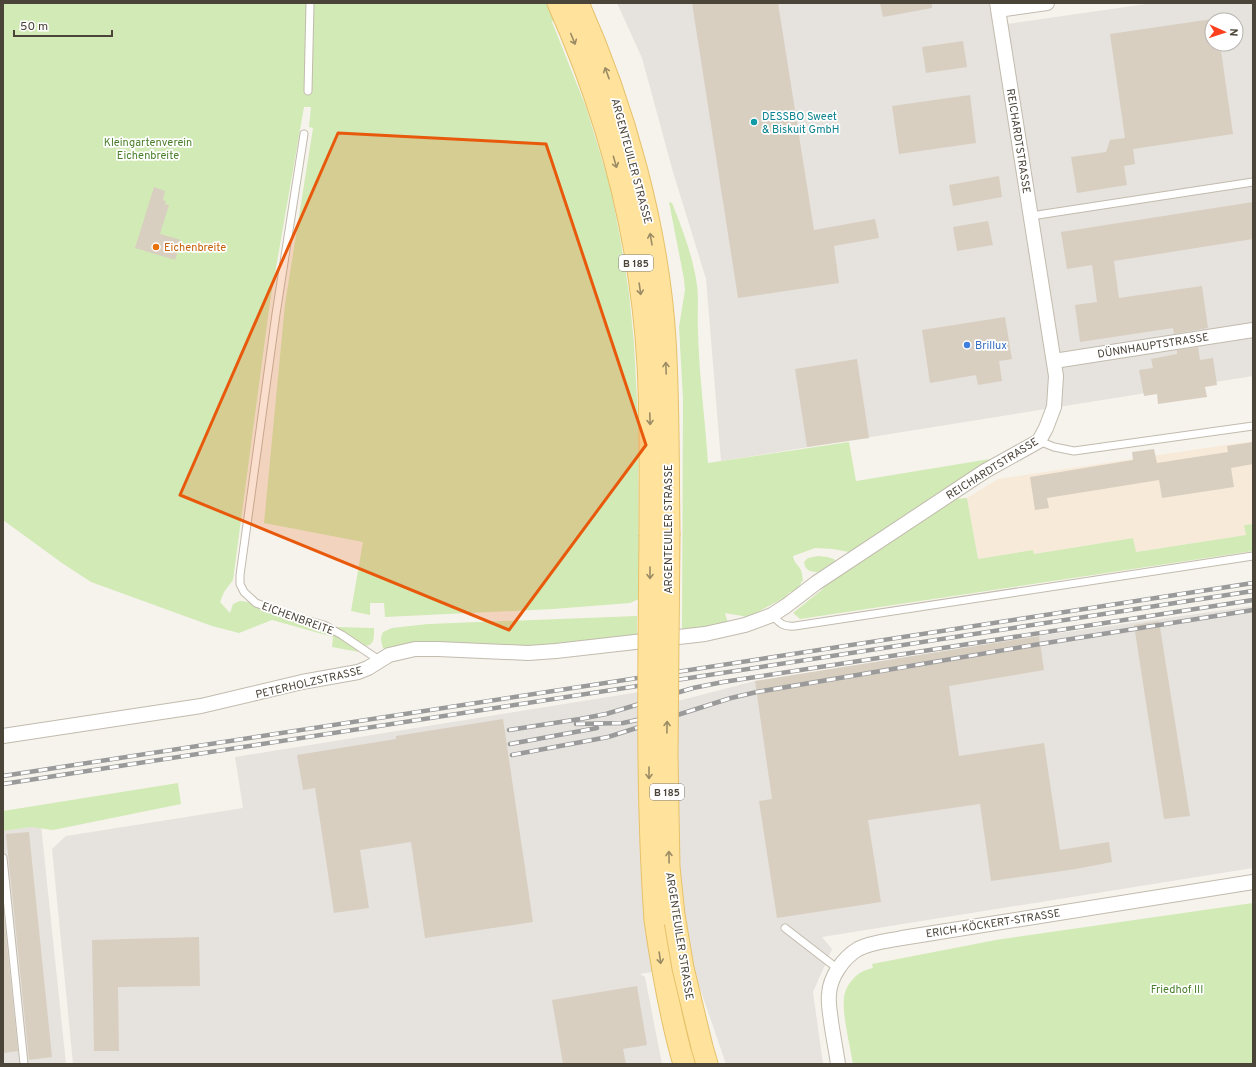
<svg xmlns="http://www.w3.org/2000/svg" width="1256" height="1067" viewBox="0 0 1256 1067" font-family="Overpass,sans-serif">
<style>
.commercial{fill:#f7ead8}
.industrial{fill:#e6e2dd;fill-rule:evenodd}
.green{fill:#d2eab5}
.building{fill:#d8cfc1}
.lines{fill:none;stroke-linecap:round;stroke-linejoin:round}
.service-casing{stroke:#c2bbae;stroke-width:9}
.minor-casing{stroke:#c2bbae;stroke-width:16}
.primary-casing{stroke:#e6c16a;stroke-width:23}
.service{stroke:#fff;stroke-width:7}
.minor{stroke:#fff;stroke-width:14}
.primary{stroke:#ffe39c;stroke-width:21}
.rail-casing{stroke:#9a9a9a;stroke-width:4.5}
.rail{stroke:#fff;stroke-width:3;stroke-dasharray:9;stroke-linecap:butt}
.primary-bridge-casing{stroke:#e6c16a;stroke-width:23;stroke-linecap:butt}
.primary-bridge{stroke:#ffe39c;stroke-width:21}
.oneway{stroke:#9c8c66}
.marked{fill:#e8590c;fill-opacity:0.2;stroke:#e8590c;stroke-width:3;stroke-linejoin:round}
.culture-dot{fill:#0f9aa8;stroke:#fff;stroke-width:1.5}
.food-dot{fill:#e8710a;stroke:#fff;stroke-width:1.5}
.shop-dot{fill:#3f7fe0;stroke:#fff;stroke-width:1.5}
.labels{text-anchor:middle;stroke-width:3.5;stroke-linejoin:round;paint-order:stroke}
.shield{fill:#fff;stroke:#817c74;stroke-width:1}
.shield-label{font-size:10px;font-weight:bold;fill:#4b4439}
.culture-label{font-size:11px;fill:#0d838f;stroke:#fff;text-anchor:start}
.street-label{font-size:11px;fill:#4b4439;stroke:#fff}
.park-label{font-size:11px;fill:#4a7f2a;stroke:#fff}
.food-label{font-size:11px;fill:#c56008;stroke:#fff;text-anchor:start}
.shop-label{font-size:11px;fill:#366cbe;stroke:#fff;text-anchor:start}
</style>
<rect width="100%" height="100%" fill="#f6f3ec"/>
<path class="commercial" d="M1253,441V524L1244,525L1246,535L1135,552L1133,538L1034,554L1033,550L978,559L967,498L998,479Z"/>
<path class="industrial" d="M617,3H989L993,26L1153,3H1253V376L721,461L706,279L673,172L642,58ZM1212,20H1236V44H1212Z
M1253,606V868L822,937L832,949L813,992L823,1064H726L692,965L640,974L645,977L662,1064H73L52,849L66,836L243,808L235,757L658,689L662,705L755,681L1038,636Z
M41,825L66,1064H3V831Z"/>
<path class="green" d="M3,3H547L554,20L552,22L586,107L610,186L620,237L629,293L634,344L638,419L639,599L630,603L553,609L385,617L384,603H370V615L351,611L363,542L264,523L285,304L313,128L309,127L311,107H304L270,302L233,580L224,592L220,602L230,613L233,604L240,601L249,602L259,608L321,628L336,635L359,652L332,647L333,637L272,620L239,633L212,626L91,582L62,563L3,520Z
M669,202L672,203C683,230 693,257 697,285C699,301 697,316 698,331C699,375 705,419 708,463L849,442L856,481L996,458L849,552L833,549L815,548L793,556C794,562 796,563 799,567C802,570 802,576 803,580L799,586L831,582L850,567L955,499L967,498L978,559L1033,550L1034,554L1133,538L1136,552L1246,535L1244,525L1253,524V551L800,619L793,613L824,588L790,592L784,598L748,617L725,613L728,623L682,632L683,399L679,327L685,290L684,279Z
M818,556L827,557L834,559L835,561L818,572C810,571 806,572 804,562L808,558Z
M637,616V636L552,646L508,647L418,642L404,644L386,649L383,648C381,641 380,638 383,632L392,628L428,624Z
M336,627L374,628C374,636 375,646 365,646Z
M178,783L181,804L53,830L31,827L3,831V811Z
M1253,903V1064H853C850,1046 842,1014 844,997C845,990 849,983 854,978C859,972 866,970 873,968L872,964L996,940Z"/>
<path class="building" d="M692,3H778L814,230L875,219L879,238L834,246L839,283L738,298Z
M880,3H932V8L883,17Z
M1212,19V44H1220L1233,134L1133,149L1135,164L1124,166L1127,185L1077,193L1071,157L1106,152L1110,140L1125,138L1110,34Z
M963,41L967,67L926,73L922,47Z
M970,95L976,143L899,154L892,106Z
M999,176L1002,197L953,206L949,185Z
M154,187L165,191L163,200L166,201L165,204L169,205L160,234L181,240L175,260L135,248Z
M1253,202V239L1114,261L1119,298L1202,286L1208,328L1174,334L1173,328L1080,342L1075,305L1097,302L1092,265L1067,269L1061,232Z
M988,221L993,245L957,251L953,227Z
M1005,317L1012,359L999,361L1002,381L978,385L976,375L930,383L922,330Z
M1198,347L1200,360L1213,358L1217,385L1205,387L1207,397L1158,404L1157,394L1144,396L1139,370L1153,368L1151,359L1177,354V350Z
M857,359L869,438L807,447L795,369Z
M1253,442V464L1231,468L1234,487L1162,498L1159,480L1047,498L1049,508L1035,510L1030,477L1133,460L1132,452L1154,449L1157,463L1228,452L1227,446Z
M1159,621L1190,816L1164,819L1134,625Z
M1039,636L1044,670L949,686L959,756L1044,743L1060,850L1109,842L1112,862L1076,869L991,881L980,804L868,820L881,902L777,918L759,801L772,799L755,681Z
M503,719L533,922L425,938L411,842L360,850L369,908L334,913L315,788L303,790L297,755L396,739V736Z
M29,832L52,1057L29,1060L6,834Z
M3,907L18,1051L3,1053Z
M199,937L200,986L118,987L119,1051H94L92,940Z
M637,986L647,1045L623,1049L626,1064H563L552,1000Z"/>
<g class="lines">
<defs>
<path id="service" d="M308,91L310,3
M304,134L276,314L240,575V584L244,592L256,603L294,617L324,625L342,635L379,660
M1031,216L1253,182
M1039,441L1054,447L1074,451L1253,426
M772,615C780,623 782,627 795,626L1253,556
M3,858L24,1064
M785,928L838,969"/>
<path id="minor" d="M998,10L1047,3
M1054,361L1253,330
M3,736L201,706L302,682L358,672L368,668L389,655L415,649H438L528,653L556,651L705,634L745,625L772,615L786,606L816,583L985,471L1039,441L1046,428L1054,407L1056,376L997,3
M838,1064C836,1050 833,1036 831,1021C830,1013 828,1003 829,994C830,977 843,958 858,949C872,942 888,941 902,938L1253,882"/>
<path id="primary" d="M558,3C609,117 641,240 648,365C651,421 650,477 650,534
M578,3C624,106 658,227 665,339C669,404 668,469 669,533
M655,920C662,968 670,1017 684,1064
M702,1047L707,1064"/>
</defs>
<use href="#service" class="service-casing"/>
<use href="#minor" class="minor-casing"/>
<use href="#primary" class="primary-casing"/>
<use href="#service" class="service"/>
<use href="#minor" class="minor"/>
<use href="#primary" class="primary"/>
<defs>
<path id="rail" d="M576,724L623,723L669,713
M509,730L580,719L606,714L693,688L723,682L1253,600
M510,744L597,728
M512,755L608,737L731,698L757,692L1040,644L1253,610
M3,776L1253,583
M3,784L1253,591"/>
</defs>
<use href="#rail" class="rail-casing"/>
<use href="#rail" class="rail"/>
<defs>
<path id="primary-bridge" d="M669,533L667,756L669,867L674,915L683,968L702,1047
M650,534C649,662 646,791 655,920"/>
</defs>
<use href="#primary-bridge" class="primary-bridge-casing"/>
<use href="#primary-bridge" class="primary-bridge"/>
</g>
<defs><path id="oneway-shaft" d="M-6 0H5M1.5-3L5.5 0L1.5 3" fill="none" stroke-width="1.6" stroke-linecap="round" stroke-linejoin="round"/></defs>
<g class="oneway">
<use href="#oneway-shaft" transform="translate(573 39) rotate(68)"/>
<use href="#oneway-shaft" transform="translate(607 73) rotate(-110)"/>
<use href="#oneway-shaft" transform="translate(615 162) rotate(74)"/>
<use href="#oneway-shaft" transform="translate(651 239) rotate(-100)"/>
<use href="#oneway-shaft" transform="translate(640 289) rotate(82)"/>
<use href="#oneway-shaft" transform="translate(666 368) rotate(-92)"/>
<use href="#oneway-shaft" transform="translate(650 419) rotate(88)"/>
<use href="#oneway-shaft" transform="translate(650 573) rotate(90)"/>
<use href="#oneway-shaft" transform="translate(667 727) rotate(-89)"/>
<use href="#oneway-shaft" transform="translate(649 773) rotate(90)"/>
<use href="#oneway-shaft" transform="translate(669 857) rotate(-91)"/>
<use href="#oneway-shaft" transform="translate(660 958) rotate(82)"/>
</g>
<path class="marked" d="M338,133L546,144L646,445L509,630L180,495Z"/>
<circle class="culture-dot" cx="754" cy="122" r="4"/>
<circle class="food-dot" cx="156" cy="247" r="4"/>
<circle class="shop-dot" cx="967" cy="345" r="4"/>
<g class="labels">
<g class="shield">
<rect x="619" y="255" width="34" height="16" rx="3"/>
<rect x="650" y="784" width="34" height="16" rx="3"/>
</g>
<g class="shield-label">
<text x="636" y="267">B 185</text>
<text x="667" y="796">B 185</text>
</g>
<g class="culture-label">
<text x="762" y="120">DESSBO Sweet<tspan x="762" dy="13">&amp; Biskuit GmbH</tspan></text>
</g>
<g class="street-label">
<text transform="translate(1019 141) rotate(81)" y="4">REICHARDTSTRASSE</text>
<text transform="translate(632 161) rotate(75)" y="4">ARGENTEUILER STRASSE</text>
<text transform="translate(1153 345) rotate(-9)" y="4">DÜNNHAUPTSTRASSE</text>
<text transform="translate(992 468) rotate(-32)" y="4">REICHARDTSTRASSE</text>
<text transform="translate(668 529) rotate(-90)" y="4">ARGENTEUILER STRASSE</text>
<text transform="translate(298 618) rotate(20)" y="4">EICHENBREITE</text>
<text transform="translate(309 682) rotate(-13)" y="4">PETERHOLZSTRASSE</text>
<text transform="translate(993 923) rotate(-9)" y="4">ERICH-KÖCKERT-STRASSE</text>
<text transform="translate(680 936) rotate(81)" y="4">ARGENTEUILER STRASSE</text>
</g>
<g class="park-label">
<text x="148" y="146">Kleingartenverein<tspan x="148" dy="13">Eichenbreite</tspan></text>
<text x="1177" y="993">Friedhof III</text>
</g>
<g class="food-label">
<text x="164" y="251">Eichenbreite</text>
</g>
<g class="shop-label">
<text x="975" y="349">Brillux</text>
</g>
</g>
<rect width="1256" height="1067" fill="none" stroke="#4b4439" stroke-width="8"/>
<g transform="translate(1224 32) rotate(93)"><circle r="19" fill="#ffffff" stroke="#b7b4b0"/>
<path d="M0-3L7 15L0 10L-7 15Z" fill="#fc3f1d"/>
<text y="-6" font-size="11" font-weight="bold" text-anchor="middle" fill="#4b4439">N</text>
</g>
<path d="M14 30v6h98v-6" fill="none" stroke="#4b4439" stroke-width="2"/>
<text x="20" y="30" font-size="12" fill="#4b4439" stroke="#ffffff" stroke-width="3" paint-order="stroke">50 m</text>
</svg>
